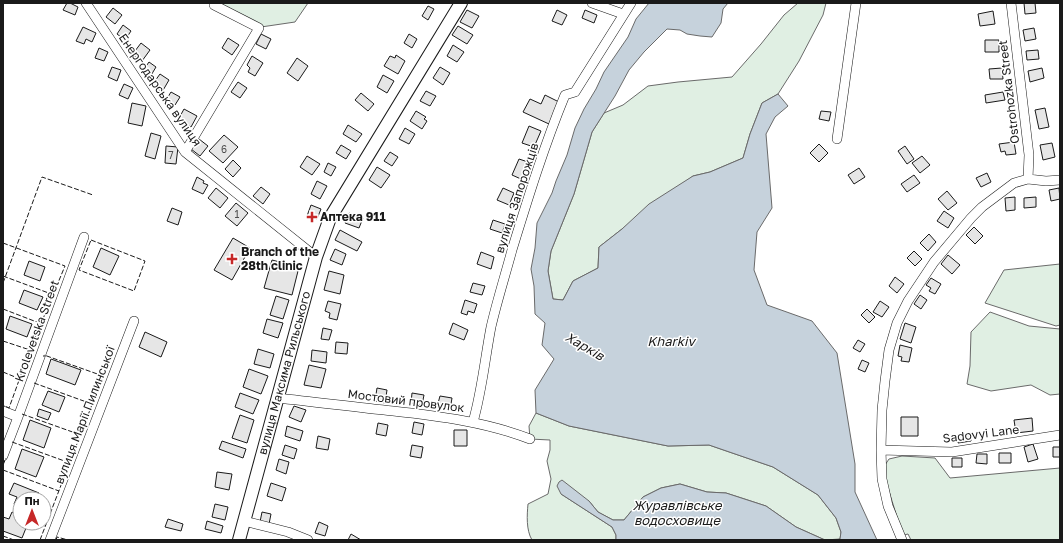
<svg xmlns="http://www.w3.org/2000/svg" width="1063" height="543" viewBox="0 0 1063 543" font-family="'Golos Text',sans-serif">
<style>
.green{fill:#e0efe3;stroke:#6a6a6a}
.water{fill:#c6d2dc;stroke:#6a6a6a}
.building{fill:#e6e6e6;stroke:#1a1a1a}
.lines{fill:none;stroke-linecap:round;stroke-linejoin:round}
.minor-casing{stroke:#1a1a1a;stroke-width:10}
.major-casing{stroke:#1a1a1a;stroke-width:14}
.minor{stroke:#fff;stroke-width:9}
.major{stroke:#fff;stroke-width:12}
.fence{stroke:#1a1a1a;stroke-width:1;stroke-dasharray:5 2;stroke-linecap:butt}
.poi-dot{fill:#c62828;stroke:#fff;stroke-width:1.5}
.labels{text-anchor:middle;stroke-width:3;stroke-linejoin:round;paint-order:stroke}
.number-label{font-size:10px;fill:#4d4d4d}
.street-label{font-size:12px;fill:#1a1a1a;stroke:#fff}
.poi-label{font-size:12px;font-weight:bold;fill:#1a1a1a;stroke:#fff;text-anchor:start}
.water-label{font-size:13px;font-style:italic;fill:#1a1a1a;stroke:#fff}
</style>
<rect width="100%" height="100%" fill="#fff"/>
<path class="green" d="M215,3H308L295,22L261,27Z
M798,3H826L823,15L799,61L778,94L762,103L750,134L743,158L710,172L693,176L622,229L599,247L598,268L573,281L563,300L553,299L548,271L551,251L574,194L592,132L604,113L623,105L648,86L678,82L732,77L761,44L784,15Z
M1060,264V325L1056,326L985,303L1004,270Z
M990,312L1029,326L1060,329V394L1050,395L1031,385L991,391L967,384L970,366L971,332Z
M536,413L569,426L668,446L709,445L773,467L818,495L836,518L841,532L840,539L825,540L796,527L766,506L726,493L707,492L680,484L661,488L643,497L624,520H613L598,512L589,501L561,494L612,527L616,535V540H532C526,530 527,515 528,504L548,494L551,479L547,461L550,450V440L530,439L529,426Z
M902,456L919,457L935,458L950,478L1060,468V540H911L908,534L904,535L901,530L884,475L885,465L889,459Z"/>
<path class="water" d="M649,3H728L723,9L721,23L712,37L700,36L687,34L680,30L667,29L644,52L629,70L615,96L592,132L574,194L551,251L548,271L553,299L563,300L573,281L598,268L599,247L622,229L649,204L693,176L710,172L743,158L750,134L762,103L778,94L788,106L775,117L766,134L772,208L757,232L754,270L767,305L812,321L837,353L855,464V492L877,540H836L840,539L841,532L836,518L818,495L773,467L709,445L668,446L569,426L536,413L535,390L554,359L542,345L545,323L535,314L534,286L531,269L535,248L537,223L552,193L556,181L567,155L575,128L584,109L596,89L604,72L628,37L636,19Z
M562,480L589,501L598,512L613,520H624L643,497L661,488L680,484L707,492L726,493L766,506L796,527L825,540H616V535L612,527L561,494L557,486L559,482Z"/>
<path class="building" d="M67,3H70L78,7L75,15L63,10Z
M1024,3H1035L1036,13L1025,14Z
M428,6L434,9L428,20L422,16Z
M113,8L122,15L115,24L106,17Z
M467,10L479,16L472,28L460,22Z
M557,10L567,15L562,25L552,21Z
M585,10L597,15L594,23L582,18Z
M993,11L995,24L980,26L978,14Z
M123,25L131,31L125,40L117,34Z
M458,26L473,35L467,44L452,35Z
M83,27L96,33L92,42L86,39L84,44L76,41Z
M1034,28L1036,39L1025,41L1023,30Z
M261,34L271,39L266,49L256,44Z
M409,34L417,39L412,48L404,43Z
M228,38L239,45L232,55L222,48Z
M985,40H999V52H985Z
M141,43L150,50L142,61L132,55Z
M453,45L464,52L457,62L447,56Z
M99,48L108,52L104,61L95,58Z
M1038,50L1039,59L1027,60L1026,51Z
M396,55L405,61L398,74L384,66L390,56L395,58Z
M252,56L263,63L255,76L248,72L250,68L247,65Z
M297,58L308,66L298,81L287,73Z
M149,62L156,67L150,77L142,72Z
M112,67L121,70L117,81L108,77Z
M440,67L450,73L443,85L433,78Z
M1002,68L1003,79H990L989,69Z
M1042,68L1044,78L1030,82L1028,71Z
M160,74L169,80L162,92L152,85Z
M383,75L394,81L387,93L377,87Z
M238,82L247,88L240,98L231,92Z
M124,84L133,88L128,99L119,95Z
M426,91L436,96L430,106L420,101Z
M171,92L180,97L175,105L166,100Z
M1003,92L1005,100L986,103L985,95Z
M361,93L374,104L368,111L355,100Z
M545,95L559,102L549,124L523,112L530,99L541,104Z
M132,103L146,106L142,126L128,123Z
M1045,108L1049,127L1039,129L1035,110Z
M184,109L197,116L191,127L178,120Z
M416,111L426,117L424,119L427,121L422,129L410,121Z
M821,111L831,112L829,121L819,119Z
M348,125L362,134L356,142L343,134Z
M529,126L541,131L534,147L522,143Z
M405,128L415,134L409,144L399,139Z
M151,133L161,136L155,159L145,156Z
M224,135L238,147L223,163L209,151Z
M199,139L208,146L200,156L191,149Z
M1014,142L1016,154L1006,155L1005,151L1001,152L999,144Z
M1052,143L1055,157L1043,160L1040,145Z
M819,144L828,153L819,162L810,153Z
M341,145L351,151L346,159L336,153Z
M166,146L178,147L176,164L165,163Z
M905,146L914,159L907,164L898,151Z
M390,152L398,157L392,166L384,161Z
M307,156L320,164L312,175L300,167Z
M922,156L930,165L920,173L912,163Z
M519,159L528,162L521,179L512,175Z
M233,160L241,168L233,177L225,169Z
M328,163L336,167L331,176L324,172Z
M377,167L390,175L381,188L369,180Z
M859,168L865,177L854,184L848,175Z
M987,173L991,182L981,187L976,178Z
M914,175L920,183L907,192L901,184Z
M197,177L204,181L203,183L208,185L203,194L192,189Z
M317,181L327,186L320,199L311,194Z
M261,187L270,194L263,204L253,196Z
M216,188L228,198L220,208L208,198Z
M503,188L514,193L509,205L497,200Z
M1059,188L1060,199L1051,201L1049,190Z
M947,191L957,203L948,210L938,199Z
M1015,197V210L1006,211L1005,198Z
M1036,197V207L1024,208V198Z
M236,203L248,213L237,226L225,216Z
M311,205L321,209L317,219L307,216Z
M172,208L182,212L178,225L167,221Z
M944,211L954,218L948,228L937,221Z
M349,213L363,218L359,228L345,223Z
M493,220L505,224L502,233L490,229Z
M974,227L983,236L975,244L966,235Z
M340,230L362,242L357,251L335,240Z
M929,234L936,242L928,251L920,243Z
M233,238L250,248L232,280L214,270Z
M101,248L119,256L110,275L93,267Z
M335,249L346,254L342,265L330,260Z
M914,251L922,259L915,266L907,258Z
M481,252L494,257L491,269L477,264Z
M948,255L960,265L952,274L941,264Z
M272,260L299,267L292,295L264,288Z
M29,261L45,267L40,281L24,275Z
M329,271L344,275L340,294L324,290Z
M895,277L904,284L897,293L889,286Z
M931,278L941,284L935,294L929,291L931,288L926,285Z
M473,283L485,286L482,295L470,292Z
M24,290L43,297L37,310L19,303Z
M920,295L927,300L921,309L914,304Z
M276,296L289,300L283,319L270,315Z
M465,300L477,304L474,313L468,311L467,315L461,313Z
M328,301L341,304L337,320L329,318L330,313L325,311Z
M880,301L889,307L882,317L873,312Z
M867,309L875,317L869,323L861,315Z
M10,316L32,324L27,337L6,329Z
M267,319L283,323L278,338L263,333Z
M453,323L468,330L464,340L449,334Z
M905,323L916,327L911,343L900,339Z
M323,328L332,330L329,340L321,339Z
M145,332L167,342L161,357L139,347Z
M858,340L865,344L860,352L853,348Z
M336,342L348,343L347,354L335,353Z
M900,345L912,348L909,362L901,361L902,357L898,356Z
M258,349L274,354L270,368L254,364Z
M312,350L327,352L326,363L311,361Z
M51,359L81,370L75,385L46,374Z
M862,360L869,363L865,372L858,369Z
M309,365L326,369L321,388L304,385Z
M249,369L268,376L261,394L243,387Z
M377,388L387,390L385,403L375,401Z
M48,391L65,397L59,412L42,405Z
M240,393L259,400L253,414L235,407Z
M412,393L424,395L422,405L411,403Z
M440,396L452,398L450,410L437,407Z
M294,406L306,410L301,422L289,417Z
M39,409L51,413L48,420L37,416Z
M240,415L254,420L247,443L232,438Z
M901,417H918V436H901Z
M1032,418L1033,431L1016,433L1014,420Z
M30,420L51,428L44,448L23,440Z
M414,422L424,424L422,435L412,433Z
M378,423L388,425L386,436L376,434Z
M287,426L303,431L300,441L285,436Z
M454,430H467V446H454Z
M970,433L971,441L958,443L957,435Z
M318,436L330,439L328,450L316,448Z
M222,441L246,449L243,458L219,449Z
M1033,444L1038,459L1028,462L1024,447Z
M285,445L297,449L294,459L282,455Z
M412,445L423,447L421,458L410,456Z
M1053,447H1060V457H1053Z
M22,449L44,457L36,477L15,469Z
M999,453H1011V463H999Z
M977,454H987V464L976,463Z
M952,458H962V467H952Z
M279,459L289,462L286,474L276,470Z
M217,472L232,474L229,490L215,487Z
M14,483L39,493L36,499H20V507L14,504L17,497L9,494Z
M271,483L286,488L282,501L267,496Z
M215,504L228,507L225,520L212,517Z
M12,512L20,516V523H28L22,538L3,531V517L9,519Z
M262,512L271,514L269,524L260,522Z
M168,519L183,524L181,531L165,527Z
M207,521L223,526L221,533L205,529Z
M319,522L328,526L325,536L315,533Z
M351,534L361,540H348Z"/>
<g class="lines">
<defs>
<path id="minor" d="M86,3L185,152L316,257
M592,3L623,14
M1011,3L1029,155L1028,179
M837,139L856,3
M185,152L259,28L214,5
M277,398C316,402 354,407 393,411C439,416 486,422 530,439
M3,411L18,417
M473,422C482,391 485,358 491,327C497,301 505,276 512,250C528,198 544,146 565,95L575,92L631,3
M881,450L952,452L1060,435
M3,456L18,417L84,237
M244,521L288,532L308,540
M50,540L134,321
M902,540L888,506L882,479L881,450L882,410L885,381L889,350L897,323L908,301L934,262L971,218L982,207L1014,183L1028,179L1046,181L1060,180"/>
<g id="major">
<path id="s1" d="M239,540L316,257L330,218L461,3"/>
</g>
</defs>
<use href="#minor" class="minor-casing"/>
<use href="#major" class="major-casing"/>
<use href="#minor" class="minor"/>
<use href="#major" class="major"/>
<path class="fence" d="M91,240L145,261L134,291L79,270Z
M3,243L65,266L30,350L9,408L3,405
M3,276L54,295
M3,283L42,177L93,195
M3,309L42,324
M3,341L30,350
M3,372L20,379
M34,383L92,404
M22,414L81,435
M12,442L70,463
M3,465L6,458
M3,470L59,491
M3,536L14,540
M40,540L103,376L44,355V357
M56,540L57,537L68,540"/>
</g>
<g class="poi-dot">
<path d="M310 211h4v4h4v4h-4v4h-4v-4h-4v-4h4z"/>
<path d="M230 253h4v4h4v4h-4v4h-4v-4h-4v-4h4z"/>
</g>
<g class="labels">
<g class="number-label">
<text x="224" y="153">6</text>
<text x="171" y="159">7</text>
<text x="237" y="218">1</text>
</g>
<g class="street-label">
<text transform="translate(160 90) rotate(55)" y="4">Енергодарська вулиця</text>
<text transform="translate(1009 92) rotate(-97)" y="4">Ostrohozka Street</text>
<text transform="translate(517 198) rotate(-72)" y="4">вулиця Запорожців</text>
<text transform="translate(37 331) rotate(-70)" y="4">Krolevetska Street</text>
<text dy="4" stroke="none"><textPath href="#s1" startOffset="173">вулиця Максима Рильського</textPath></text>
<text transform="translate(406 401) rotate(7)" y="4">Мостовий провулок</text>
<text transform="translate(85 415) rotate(-69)" y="4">вулиця Марії Пилинської</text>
<text transform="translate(981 434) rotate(-7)" y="4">Sadovyi Lane</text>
</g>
<g class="poi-label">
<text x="320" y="221">Аптека 911</text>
<text x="241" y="256">Branch of the<tspan x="241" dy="14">28th clinic</tspan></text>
</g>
<g class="water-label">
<text x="671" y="346">Kharkiv</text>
<text transform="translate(585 346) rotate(30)" y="5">Харків</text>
<text x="677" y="510">Журавлівське<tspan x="677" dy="15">водосховище</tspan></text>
</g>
</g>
<rect width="1063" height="543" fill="none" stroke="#1a1a1a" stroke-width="8"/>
<g transform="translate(32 511)"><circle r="19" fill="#ffffff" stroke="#a3a3a3"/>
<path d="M0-3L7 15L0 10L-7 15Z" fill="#c62828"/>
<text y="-6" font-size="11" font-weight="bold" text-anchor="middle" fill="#1a1a1a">Пн</text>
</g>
</svg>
